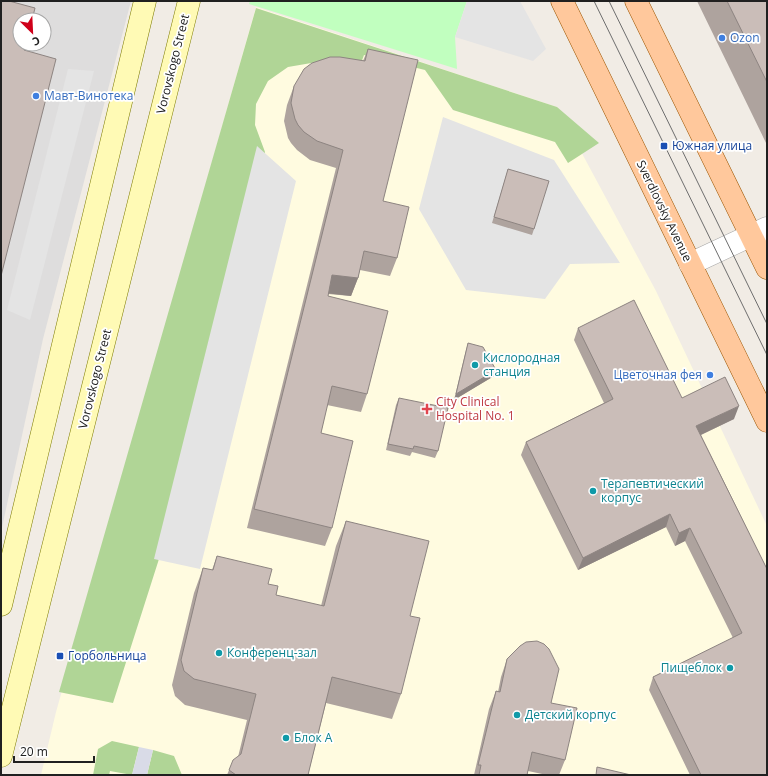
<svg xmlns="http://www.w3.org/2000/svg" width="768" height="776" viewBox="0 0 768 776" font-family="'Open Sans',sans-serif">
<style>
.residential{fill:#dedddd;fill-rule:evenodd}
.education{fill:#fffbe0}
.forest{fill:#b0d596}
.park{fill:#c1ffbf}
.parking{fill:#e4e4e4}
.plaza{fill:#d9dbe7}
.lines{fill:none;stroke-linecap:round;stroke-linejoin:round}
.minor-casing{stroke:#a7a7a7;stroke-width:23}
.secondary-casing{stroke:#7d7b00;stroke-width:23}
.primary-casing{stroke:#9b5500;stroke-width:23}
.minor{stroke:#fff;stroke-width:22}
.secondary{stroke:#fffab5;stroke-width:22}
.primary{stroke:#ffc89c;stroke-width:22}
.tram{stroke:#6e6e6e;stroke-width:1}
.wall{fill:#aea39e}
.shaded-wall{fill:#8d8481}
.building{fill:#cabdb8;stroke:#8d8481}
.shop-dot{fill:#3f7fe0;stroke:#fff;stroke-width:1.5}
.transit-dot{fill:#1a4fb4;stroke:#fff;stroke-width:1.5}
.culture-dot{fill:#0f9aa8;stroke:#fff;stroke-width:1.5}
.health-dot{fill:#e0444e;stroke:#fff;stroke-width:1.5}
.labels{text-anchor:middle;stroke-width:3.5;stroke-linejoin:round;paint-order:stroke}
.shop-label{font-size:12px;fill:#366cbe;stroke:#fff;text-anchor:start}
.street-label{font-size:12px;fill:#202020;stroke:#fff}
.transit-label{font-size:12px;fill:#164399;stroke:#fff;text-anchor:start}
.culture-label{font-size:12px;fill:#0d838f;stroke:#fff;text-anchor:start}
.health-label{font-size:12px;fill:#be3a42;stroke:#fff;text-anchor:start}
</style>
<rect width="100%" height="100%" fill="#f1ece5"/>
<path class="residential" d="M1,1H131L43,339L1,532ZM20,20H44V44H20Z"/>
<path class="education" d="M256,7L557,107L656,291L767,526V775H41L56,712Z"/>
<path class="forest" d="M256,8L557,107L599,143L568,163L555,142L453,110L425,70L364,55L358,71L323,61L288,67L268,81L256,104L255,125L265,152L166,537L113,703L59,692Z
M112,741L139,747L132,775L110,771L109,775H93L98,749Z
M153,750L174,756L182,775H147Z"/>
<path class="park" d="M250,1H467L455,37L457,69L249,4Z"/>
<path class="parking" d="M467,1H520L546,49L533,61L455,37Z
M68,69L94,71L30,320L7,310Z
M443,117L554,160L620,263L570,264L545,299L466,290L419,209Z
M257,146L296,181L200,569L154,559Z"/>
<path class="plaza" d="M139,747L153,750L147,775H132Z"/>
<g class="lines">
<defs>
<path id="minor" d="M690,264L767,228"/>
<path id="secondary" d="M1,605L145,1
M1,756L189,1"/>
<path id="primary" d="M562,1L767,421
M636,1L767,268"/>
</defs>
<use href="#minor" class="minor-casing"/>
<use href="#secondary" class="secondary-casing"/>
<use href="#primary" class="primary-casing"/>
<use href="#minor" class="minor"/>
<use href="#secondary" class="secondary"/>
<use href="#primary" class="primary"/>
<path class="tram" d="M594,1L767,355
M609,1L767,324"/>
</g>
<path class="wall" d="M697,1H767V145Z
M368,49L383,201L397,258L390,276L360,270L358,278L351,296L328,294V296L367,394L361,412L327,405L321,433L332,528L325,546L247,528L336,168L310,160L297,150L291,143L288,138L284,121L287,105L294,86L363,61Z
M508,169L534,229L532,235L492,223Z
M578,328L682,398L734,419L701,435L767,569V775H690L649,690L653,677L733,638L685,541L675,546L666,527L578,570L521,455L526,442L604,403L574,340Z
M468,343L496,370L494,376L454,400L466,350Z
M399,398L438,451L435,458L412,452L410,456L386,450L396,405Z
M346,521L410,616L401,694L392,719L326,703L308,775H227L229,770L238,757L247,720L185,705L175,696L172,685L194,593L203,568L212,570L217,556L268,584L276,595L321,606L336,546Z
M507,659L551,703L565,760L559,775H547L528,771L527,775H474L489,709L496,691L498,692L501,677Z"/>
<path class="shaded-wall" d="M332,275L358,278L351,296L325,293Z
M496,370L494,376L454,400L456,394Z
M739,406L734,419L692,439L696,426Z
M670,514L666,527L578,570L583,558Z
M690,528L685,541L675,546L679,533Z"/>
<path class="building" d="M1,1H9L35,8L32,20H20V44H26L24,50L56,59L1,276Z
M727,1H767V82Z
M368,49L418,60L383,201L409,207L397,258L364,251L358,278L332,275L328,296L388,311L367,394L332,386L321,433L353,441L332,528L254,509L343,150L317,141L304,132L298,125L295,119L291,103L294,86L304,69L312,63L330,57H340L365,61Z
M508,169L549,181L534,229L494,217Z
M634,300L682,398L725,377L739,406L696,426L767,569V775H701L653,677L742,633L690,528L679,533L670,514L583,558L526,442L613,399L578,328Z
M468,343L483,347L496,370L456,394Z
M399,398L448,408L438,451L414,446L413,449L388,444Z
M346,521L429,541L410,616L420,618L401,694L332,677L308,775H236L229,770L233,760L241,754L256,694L194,679L184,671L181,660L203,568L213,570L217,556L272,569L268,584L278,586L276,595L324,606Z
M537,641L544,644L549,649L559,669L551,703L577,708L565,760L532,752L527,775H479L481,765H478L496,691L500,692L507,659L520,646L526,642Z
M597,767L631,775H596Z"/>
<g class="shop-dot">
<circle cx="722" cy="38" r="4"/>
<circle cx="36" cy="96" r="4"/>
<circle cx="710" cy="375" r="4"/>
</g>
<g class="transit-dot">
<rect x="660" y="142" width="8" height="8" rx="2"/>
<rect x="56" y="652" width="8" height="8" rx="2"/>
</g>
<g class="culture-dot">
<circle cx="475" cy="365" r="4"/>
<circle cx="593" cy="491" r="4"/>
<circle cx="219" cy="653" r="4"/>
<circle cx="730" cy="668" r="4"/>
<circle cx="517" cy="715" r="4"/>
<circle cx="286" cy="738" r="4"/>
</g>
<path class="health-dot" d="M425 403h4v4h4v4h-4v4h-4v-4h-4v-4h4z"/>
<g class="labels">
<g class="shop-label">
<text x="730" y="42">Ozon</text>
<text x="44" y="100">Мавт-Винотека</text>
<text x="702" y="379" text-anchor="end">Цветочная фея</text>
</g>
<g class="street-label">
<text transform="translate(173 64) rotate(-76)" y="4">Vorovskogo Street</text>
<text transform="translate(664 211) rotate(64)" y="4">Sverdlovsky Avenue</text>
<text transform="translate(95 379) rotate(-76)" y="4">Vorovskogo Street</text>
</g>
<g class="transit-label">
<text x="672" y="150">Южная улица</text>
<text x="68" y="660">Горбольница</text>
</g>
<g class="culture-label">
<text x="483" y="362">Кислородная<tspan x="483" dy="14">станция</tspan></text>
<text x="601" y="488">Терапевтический<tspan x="601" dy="14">корпус</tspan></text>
<text x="227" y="657">Конференц-зал</text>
<text x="722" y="672" text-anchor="end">Пищеблок</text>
<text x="525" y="719">Детский корпус</text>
<text x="294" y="742">Блок А</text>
</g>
<g class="health-label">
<text x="436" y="406">City Clinical<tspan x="436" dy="14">Hospital No. 1</tspan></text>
</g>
</g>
<rect width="768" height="776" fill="none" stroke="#202020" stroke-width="4"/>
<g transform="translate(32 32) rotate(156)"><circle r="19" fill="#ffffff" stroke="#a6a6a6"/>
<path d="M0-3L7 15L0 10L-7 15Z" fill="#cf001a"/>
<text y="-6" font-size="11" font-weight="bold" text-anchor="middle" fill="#202020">С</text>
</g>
<path d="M14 756v6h80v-6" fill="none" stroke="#202020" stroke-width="2"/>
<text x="20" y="756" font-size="12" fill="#202020" stroke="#ffffff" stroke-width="3" paint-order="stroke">20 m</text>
</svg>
